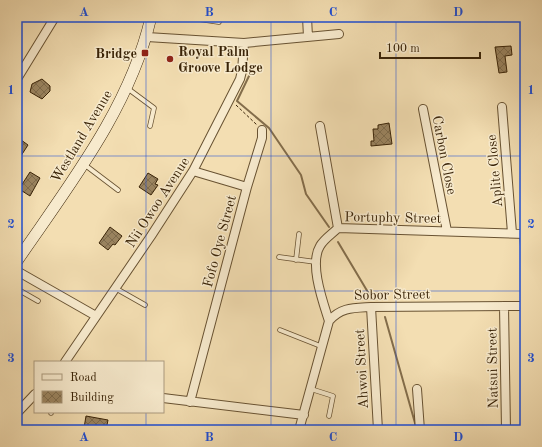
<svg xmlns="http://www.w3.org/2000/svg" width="542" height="447" viewBox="0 0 542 447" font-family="'Old Standard TT',serif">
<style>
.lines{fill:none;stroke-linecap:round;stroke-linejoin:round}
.stream{stroke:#836d4b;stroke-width:2}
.building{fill:url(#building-cross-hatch);stroke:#392307}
.lane-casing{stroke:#685232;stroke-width:5.5}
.street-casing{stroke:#685232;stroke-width:10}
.secondary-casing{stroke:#392307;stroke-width:12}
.path{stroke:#392307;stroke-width:1;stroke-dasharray:3 2;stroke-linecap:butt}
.lane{stroke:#f7eacd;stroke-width:4}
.street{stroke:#f7eacd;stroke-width:8}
.secondary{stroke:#f7eacd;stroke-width:11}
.grid{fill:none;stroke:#1d4ed8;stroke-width:1;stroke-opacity:0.55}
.poi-dot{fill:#8f2418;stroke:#f7eacd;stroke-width:1.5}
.labels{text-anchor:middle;stroke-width:3;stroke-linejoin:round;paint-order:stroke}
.poi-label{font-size:14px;font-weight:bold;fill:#392307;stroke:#f7eacd;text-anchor:start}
.street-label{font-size:14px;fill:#392307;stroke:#f7eacd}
.neatline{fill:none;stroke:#1d4ed8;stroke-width:1.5}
.grid-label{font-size:13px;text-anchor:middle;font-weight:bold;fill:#1d4ed8}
</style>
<defs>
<pattern id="building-cross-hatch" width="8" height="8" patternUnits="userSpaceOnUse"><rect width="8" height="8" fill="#9a8460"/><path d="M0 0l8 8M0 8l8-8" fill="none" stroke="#7f6c4d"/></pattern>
</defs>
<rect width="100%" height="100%" fill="#f3deb2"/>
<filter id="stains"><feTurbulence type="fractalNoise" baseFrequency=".005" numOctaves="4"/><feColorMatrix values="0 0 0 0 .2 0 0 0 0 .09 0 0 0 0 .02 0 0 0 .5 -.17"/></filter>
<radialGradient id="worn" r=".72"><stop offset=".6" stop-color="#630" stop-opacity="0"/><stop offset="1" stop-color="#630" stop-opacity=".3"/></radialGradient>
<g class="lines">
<path class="stream" d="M249,76L237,101L269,128L301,175L306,194L329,227
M338,242L372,299
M385,317L415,423L416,430"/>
</g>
<path class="building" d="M511,46L512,55L505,56L507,72L499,73L495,47Z
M42,79L50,86V91L42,99L30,92L32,84Z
M389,123L392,144L371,146V141H374L373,129H378V125Z
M17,137L28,145L17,162Z
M30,172L40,178L30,196L19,189Z
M148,173L158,179L155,184L158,185L151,195L139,187Z
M110,227L122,236L115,245L113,244L108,250L99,243Z
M86,416L108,420L106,430L84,428Z"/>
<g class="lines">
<defs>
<path id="lane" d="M185,17L219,22
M127,88L154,108L150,126
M85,165L118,190
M522,234L524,266
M279,257L316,262
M296,260L299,234
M17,281L21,274
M115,288L145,305
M17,289L38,301
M280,330L323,347
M311,389L333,396L329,416
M51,413V412"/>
<path id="street" d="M307,17L308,37
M147,37L244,43L339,34
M17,79L55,17
M502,107L512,233
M423,109L447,231
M320,126L338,228
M193,171L247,187
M17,271L96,316
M504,306L506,430
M371,307L378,430
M329,321C323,302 309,264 320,246C324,239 332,234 338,228L525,234
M65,362L151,236L193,171L240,79L242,71L244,43
M417,389L420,430
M163,398L304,415
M190,402L247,187L262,138V130
M17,413L35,394
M299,430L329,321C341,307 354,308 371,307L525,306"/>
<path id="secondary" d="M17,261C69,185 130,108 151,17"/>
</defs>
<use href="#lane" class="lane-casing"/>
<use href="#street" class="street-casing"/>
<use href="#secondary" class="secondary-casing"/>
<path class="path" d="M236,105L257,125"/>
<use href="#lane" class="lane"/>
<use href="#street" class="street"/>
<use href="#secondary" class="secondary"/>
</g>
<path class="grid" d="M146,17V362M271,17V430M396,17V430M17,156H525M17,291H525M146,412V430"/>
<g class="poi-dot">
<rect x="141" y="49" width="8" height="8" rx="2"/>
<circle cx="170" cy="59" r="4"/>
</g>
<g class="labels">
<g class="poi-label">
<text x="178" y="56">Royal Palm<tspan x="178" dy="16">Groove Lodge</tspan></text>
<text x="137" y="58" text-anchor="end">Bridge</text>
</g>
<g class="street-label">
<text transform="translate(81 136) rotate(-59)" y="5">Westland Avenue</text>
<text transform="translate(445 155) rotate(79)" y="5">Carbon Close</text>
<text transform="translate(494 171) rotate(-95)" y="5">Aplite Close</text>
<text transform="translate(157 202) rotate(-57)" y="5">Nii Owoo Avenue</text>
<text transform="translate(393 217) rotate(1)" y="5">Portuphy Street</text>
<text transform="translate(219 241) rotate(-75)" y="5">Fofo Oye Street</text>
<text transform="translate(392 294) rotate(-1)" y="5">Sobor Street</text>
<text transform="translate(492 368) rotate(-91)" y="5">Natsui Street</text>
<text transform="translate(361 369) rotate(-93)" y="5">Ahwoi Street</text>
</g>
</g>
<rect width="542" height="447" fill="none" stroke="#f3deb2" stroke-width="44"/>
<rect x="34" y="361" width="130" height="52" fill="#f7eacd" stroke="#ab9a7e"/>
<rect x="42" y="374" width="20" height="6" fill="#f7eacd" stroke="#ab9a7e"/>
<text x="70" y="381" font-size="12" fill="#392307">Road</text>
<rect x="42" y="391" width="20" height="12" fill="url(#building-cross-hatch)" stroke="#ab9a7e"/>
<text x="70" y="401" font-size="12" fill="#392307">Building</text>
<path d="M380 52v6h100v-6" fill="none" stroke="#392307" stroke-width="2"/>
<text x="386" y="52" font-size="12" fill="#392307" stroke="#f7eacd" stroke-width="3" paint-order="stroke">100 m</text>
<rect x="22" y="22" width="498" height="403" class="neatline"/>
<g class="grid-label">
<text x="84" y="16">A</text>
<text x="209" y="16">B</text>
<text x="333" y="16">C</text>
<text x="458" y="16">D</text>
<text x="11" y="94">1</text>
<text x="531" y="94">1</text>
<text x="11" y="228">2</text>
<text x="531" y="228">2</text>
<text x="11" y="362">3</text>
<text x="531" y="362">3</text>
<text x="84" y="441">A</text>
<text x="209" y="441">B</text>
<text x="333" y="441">C</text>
<text x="458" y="441">D</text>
</g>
<rect width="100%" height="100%" filter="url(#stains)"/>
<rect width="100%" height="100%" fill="url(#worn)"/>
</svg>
